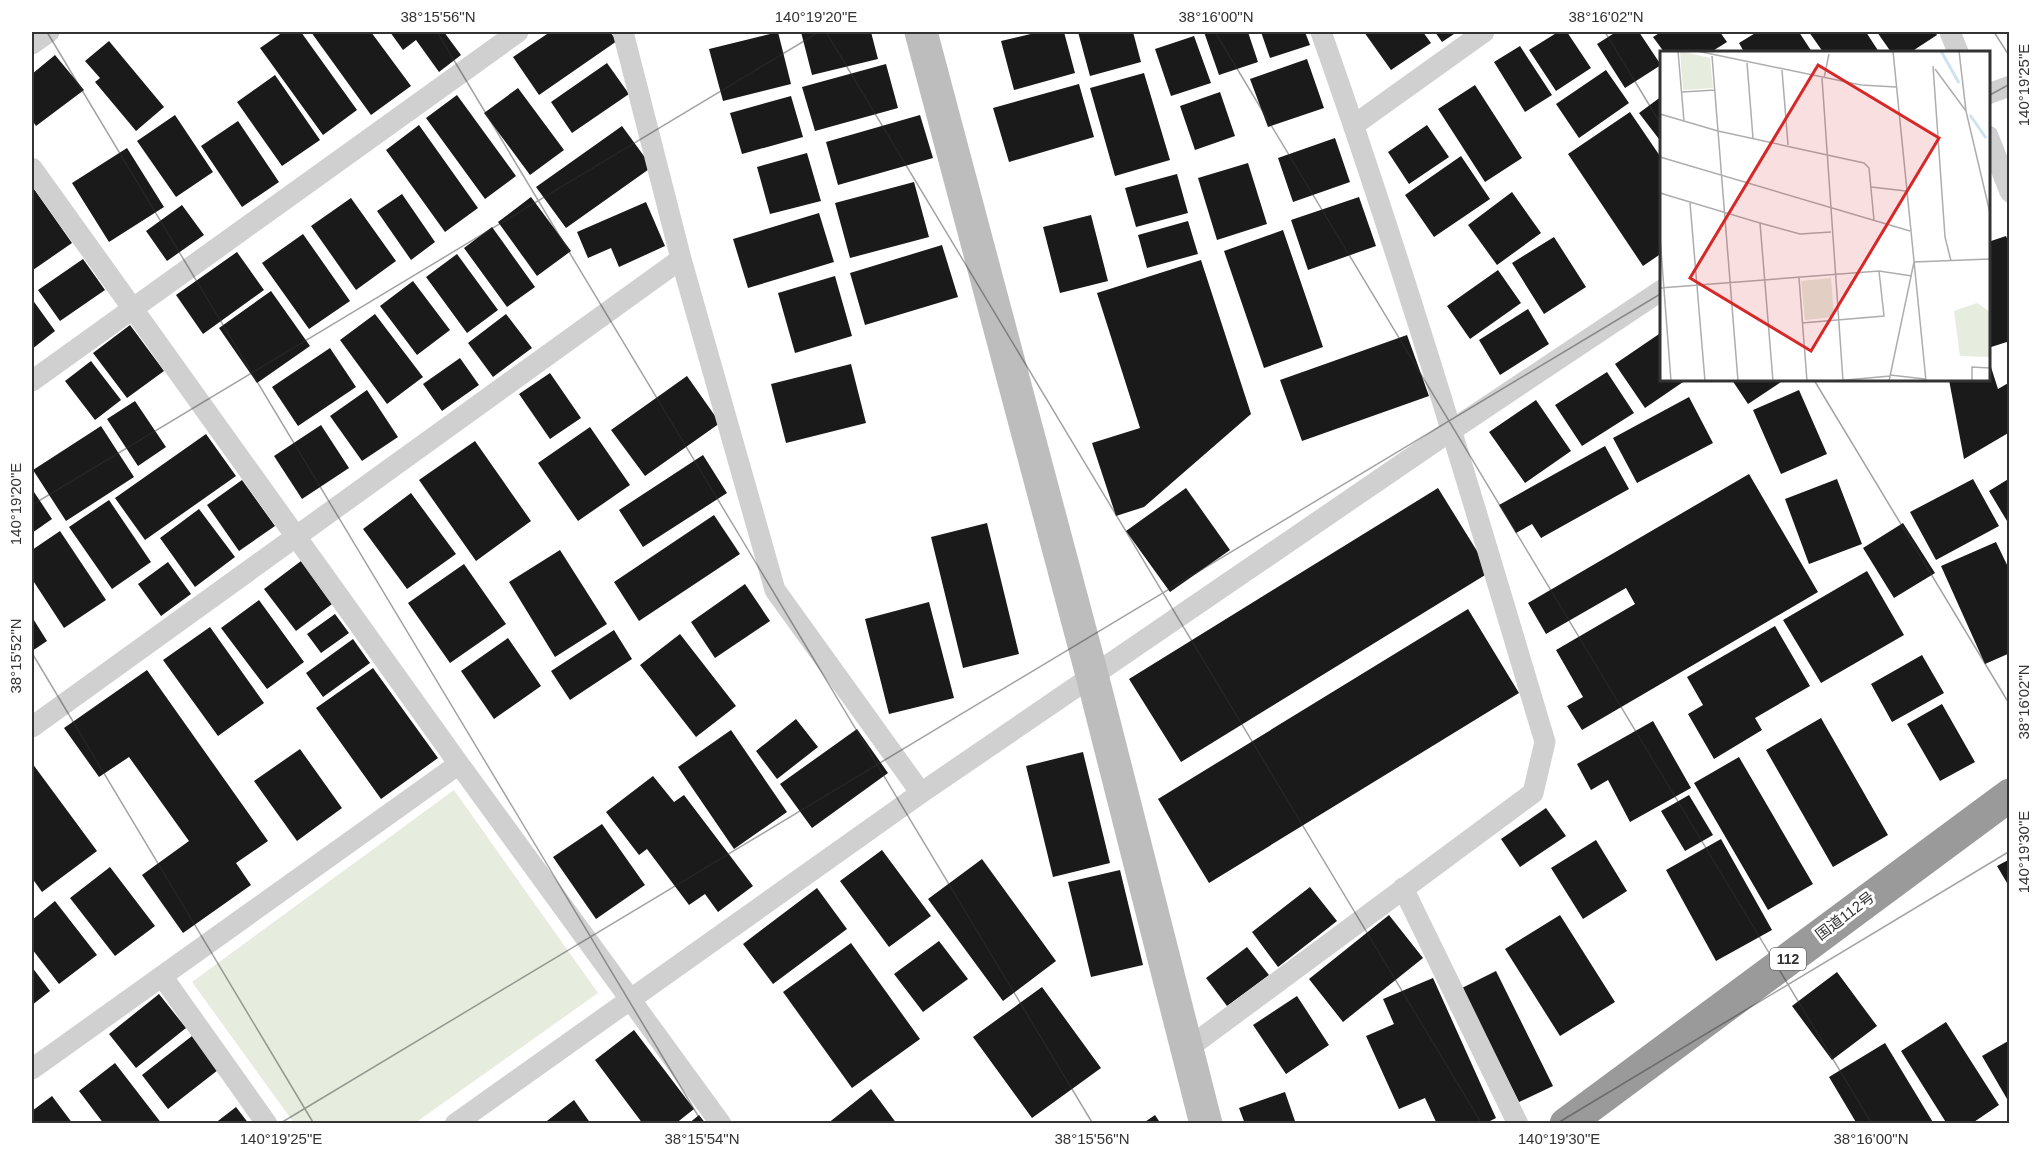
<svg xmlns="http://www.w3.org/2000/svg" width="2041" height="1155" viewBox="0 0 2041 1155" font-family="Arial,'Noto Sans JP',sans-serif">
<style>
.green{fill:#e6ecde}
.building{fill:#1a1a1a}
.lines{fill:none;stroke-linecap:round;stroke-linejoin:round}
.lane{stroke:#d0d0d0;stroke-width:21}
.secondary{stroke:#bdbdbd;stroke-width:33}
.highway{stroke:#9a9a9a;stroke-width:33}
.ticks{fill:none;stroke:#333;stroke-width:1.5;stroke-opacity:0.45}
.labels{text-anchor:middle;stroke-width:6;stroke-linejoin:round;paint-order:stroke}
.shield{fill:#fff;stroke:#707070;stroke-width:1.5}
.shield-label{font-size:14px;font-weight:bold;fill:#333}
.street-label{font-size:15px;fill:#333;stroke:#fff}
.inset-river{fill:none;stroke:#cee2ef;stroke-width:3}
.inset-road{fill:none;stroke:#adadad;stroke-width:1.5}
.view{fill:#d62828;fill-opacity:0.15;stroke:#d62828;stroke-width:3}
.inset-edge{fill:none;stroke:#333;stroke-width:3}
.neatline{fill:none;stroke:#333;stroke-width:2}
.ticks-label{font-size:15px;text-anchor:middle;fill:#333}
</style>
<rect width="100%" height="100%" fill="#fff"/>
<path class="green" d="M454,790L598,993L415,1123H294L192,982Z"/>
<path class="building" d="M283,32H301L357,110L323,135L260,48Z
M311,32H371L411,86L371,115Z
M390,32H444L461,55L439,72L416,40L403,50Z
M550,32H610L617,41L539,95L513,57Z
M778,32L791,84L723,101L709,49Z
M801,32H871L878,59L812,75Z
M1039,32H1064L1075,73L1014,90L1001,41Z
M1078,32H1133L1141,62L1090,76Z
M1204,32H1248L1258,62L1219,75Z
M1261,32H1305L1310,45L1270,58Z
M1364,32H1423L1431,43L1391,70Z
M1435,32H1457L1442,42Z
M1558,32H1567L1591,68L1556,91L1529,50Z
M1616,32H1639L1661,65L1625,88L1597,44Z
M1661,32H1720L1727,42L1711,52H1664L1653,37Z
M1757,32H1799L1812,52H1744L1739,43Z
M1809,32H1866L1879,52H1823Z
M1877,32H1935L1937,35L1911,52H1891Z
M1194,36L1211,83L1171,96L1155,49Z
M109,41L164,107L136,131L95,82L100,78L85,61Z
M1520,46L1552,95L1525,112L1494,62Z
M55,55L84,90L36,126L32,120V74Z
M1307,59L1324,108L1268,127L1250,79Z
M607,63L629,94L572,133L551,102Z
M886,64L898,108L815,131L802,87Z
M1606,70L1629,103L1579,138L1556,104Z
M1144,73L1170,160L1115,176L1090,88Z
M275,75L320,140L282,166L237,102Z
M1079,84L1094,137L1009,162L993,108Z
M1475,85L1522,158L1485,182L1438,109Z
M518,88L564,150L530,175L484,113Z
M1220,92L1235,136L1195,150L1180,106Z
M457,95L516,176L485,199L426,118Z
M791,96L803,137L742,154L730,113Z
M1662,96V143L1639,113Z
M1630,112L1662,159V253L1643,266L1568,154Z
M175,115L213,172L176,197L137,141Z
M920,115L933,158L838,185L826,142Z
M238,121L279,182L242,207L201,146Z
M419,125L478,208L445,232L386,150Z
M1427,125L1449,157L1409,184L1388,152Z
M622,126L652,167L566,228L536,187Z
M1335,138L1350,182L1293,202L1278,158Z
M127,148L164,207L109,242L72,183Z
M807,153L821,201L770,214L757,167Z
M1461,156L1490,199L1434,237L1405,195Z
M1248,163L1267,224L1217,240L1198,178Z
M1177,174L1188,213L1136,227L1125,188Z
M914,182L929,237L850,258L835,203Z
M34,189L72,243L33,270L32,267V191Z
M1512,192L1541,233L1497,265L1468,225Z
M402,194L435,242L411,260L377,211Z
M531,197L571,251L537,276L498,222Z
M1359,197L1376,246L1308,270L1291,220Z
M351,198L396,261L356,290L311,226Z
M646,202L665,246L619,267L611,248L588,258L577,232Z
M182,205L204,235L167,261L146,231Z
M819,213L834,262L748,288L733,239Z
M1091,215L1108,281L1060,293L1043,227Z
M1188,221L1198,254L1147,268L1138,235Z
M492,227L535,287L507,307L464,248Z
M1283,230L1323,347L1264,368L1224,251Z
M303,234L350,301L309,329L262,263Z
M2006,236L2010,246V341L1988,348V242Z
M1554,237L1586,287L1544,314L1512,263Z
M942,245L958,297L865,325L850,273Z
M237,252L264,290L203,334L176,295Z
M457,254L498,310L467,333L426,277Z
M83,259L105,290L60,321L38,290Z
M1201,260L1251,414L1144,507L1116,516L1092,443L1140,428L1097,293Z
M1498,270L1521,303L1470,339L1447,306Z
M835,276L852,336L795,353L778,293Z
M413,281L450,330L417,355L380,306Z
M271,291L310,346L257,383L219,328Z
M32,299L55,331L32,349Z
M1528,309L1549,344L1500,375L1479,340Z
M375,314L423,377L387,404L340,340Z
M506,314L532,348L493,377L468,343Z
M130,325L164,371L127,398L93,353Z
M1662,332V380H1686L1645,408L1615,364Z
M1407,335L1429,396L1302,441L1280,380Z
M330,348L356,387L298,426L272,387Z
M460,358L479,385L442,411L423,384Z
M91,361L121,400L95,420L65,381Z
M851,364L866,423L786,443L771,384Z
M1988,367H1991L1998,389L2010,382V432L1964,459L1949,380H1988Z
M1607,372L1634,413L1582,446L1555,405Z
M550,373L581,418L550,439L519,394Z
M687,376L720,423L645,476L611,430Z
M1732,380H1784L1748,404Z
M367,390L398,437L362,461L330,416Z
M1799,390L1827,454L1781,474L1753,410Z
M1689,397L1713,443L1637,483L1613,438Z
M1536,400L1571,451L1525,483L1489,432Z
M135,401L166,447L138,466L107,419Z
M321,425L349,468L302,499L274,456Z
M101,426L134,477L66,521L33,470Z
M590,427L630,485L578,521L538,463Z
M206,434L236,476L145,540L115,498Z
M475,441L531,521L476,561L419,480Z
M1605,446L1629,489L1541,538L1532,524L1516,533L1499,505Z
M703,455L727,493L643,547L619,510Z
M1749,474L1818,592L1582,730L1567,706L1583,697L1556,650L1635,604L1626,588L1546,634L1528,603Z
M2010,478V526L1989,491Z
M1837,479L1862,544L1809,564L1785,499Z
M1973,479L1999,526L1936,560L1910,512Z
M242,480L275,526L239,551L207,505Z
M1186,488L1230,550L1170,592L1126,531Z
M1438,488L1490,572L1181,762L1129,679Z
M32,489L52,519L32,533Z
M411,493L456,554L407,589L363,529Z
M109,500L151,562L112,589L69,527Z
M199,509L235,557L195,587L160,538Z
M714,515L740,554L639,621L614,582Z
M987,523L1019,654L963,668L931,537Z
M1903,523L1935,573L1894,598L1863,548Z
M60,531L106,600L64,628L32,579V550Z
M1996,542L2010,571V653L1985,664L1941,566Z
M560,550L607,624L555,657L509,582Z
M301,561L332,604L296,631L264,589Z
M168,562L191,594L161,616L138,584Z
M464,564L506,624L450,663L408,603Z
M1867,571L1904,635L1821,683L1783,620Z
M745,584L770,621L715,658L691,622Z
M259,600L304,662L267,689L221,628Z
M929,602L954,698L889,714L865,619Z
M1468,609L1519,693L1209,883L1158,799Z
M335,614L349,633L321,653L307,634Z
M32,617L47,641L32,651Z
M1775,626L1810,686L1755,718L1762,730L1714,759L1688,714L1703,705L1687,677Z
M210,627L264,703L218,736L163,660Z
M614,630L632,659L570,700L551,671Z
M680,634L736,706L696,737L640,665Z
M508,638L541,686L494,719L461,671Z
M353,639L370,663L323,697L306,673Z
M1922,655L1944,693L1892,722L1871,684Z
M373,668L438,758L381,799L316,708Z
M147,670L268,841L236,863L251,885L183,933L142,875L189,841L129,757L99,777L64,728Z
M1942,704L1975,762L1940,781L1907,724Z
M1821,718L1888,835L1833,867L1766,750Z
M796,719L818,747L777,779L756,751Z
M1653,721L1691,788L1630,822L1608,780L1591,790L1577,764Z
M857,729L888,773L812,828L780,784Z
M731,730L787,812L734,849L678,767Z
M300,749L342,808L297,841L254,781Z
M1083,752L1110,863L1053,877L1026,766Z
M1739,757L1813,884L1768,910L1694,783Z
M32,763L97,851L42,892L32,878Z
M653,776L674,802L684,795L753,886L718,912L705,894L689,905L647,849L639,855L606,812Z
M1689,795L1713,835L1685,851L1661,811Z
M1546,808L1566,836L1520,867L1501,839Z
M602,824L645,885L596,919L553,857Z
M1721,839L1772,930L1716,961L1666,870Z
M1596,840L1627,891L1583,919L1551,868Z
M882,850L931,916L889,947L840,881Z
M982,859L1056,961L1003,1001L928,899Z
M2010,859V888L1997,866Z
M110,867L155,926L115,956L70,898Z
M1120,870L1143,965L1091,977L1068,882Z
M1310,887L1337,921L1278,967L1252,932Z
M817,888L847,929L773,984L743,944Z
M55,901L97,955L59,984L32,949V920Z
M1389,915L1423,958L1343,1022L1309,979Z
M1560,915L1615,1002L1560,1036L1505,949Z
M939,941L968,979L923,1012L894,974Z
M851,943L920,1039L852,1088L783,992Z
M1247,947L1269,975L1227,1006L1206,978Z
M32,967L50,991L32,1005Z
M1496,971L1553,1086L1519,1102L1462,988Z
M1837,972L1877,1026L1832,1060L1792,1006Z
M1433,978L1496,1118L1484,1124H1437L1425,1098L1399,1109L1366,1036L1394,1024L1383,999Z
M1042,987L1101,1068L1032,1118L973,1037Z
M159,994L186,1028L136,1068L109,1034Z
M1297,996L1329,1045L1286,1074L1253,1025Z
M1946,1022L1999,1105L1971,1124H1947L1901,1051Z
M634,1030L694,1109L675,1124H643L595,1060Z
M192,1036L218,1070L168,1109L142,1075Z
M2010,1040V1104L1982,1056Z
M1885,1043L1934,1124H1857L1829,1077Z
M115,1063L162,1124H104L79,1091Z
M871,1089L897,1124H827Z
M1285,1092L1296,1124H1245L1239,1108Z
M52,1096L73,1124H32V1111Z
M574,1100L591,1124H543Z
M236,1107L249,1124H214Z
M699,1115L706,1124H688Z
M1155,1115L1161,1124H1142Z"/>
<g class="lines">
<path class="lane" d="M1950,32L1958,52
M32,44L49,32
M1988,94L2010,86
M1354,125L1484,32
M1988,136L2010,192
M32,168L459,764L721,1124
M681,259L775,590L921,793
M32,381L518,32
M32,727L681,259L623,32
M1403,888L1518,1124
M162,976L267,1124
M1187,1049L1533,793L1545,742C1474,504 1404,266 1321,32
M32,1069L459,764
M455,1124L921,793L1452,430L1662,290"/>
<path class="secondary" d="M921,32L1092,675L1206,1124"/>
<path class="highway" d="M1566,1124L2010,795"/>
</g>
<path class="ticks" d="M47,32L703,1124M437,32L1093,1124M826,32L1482,1124M1215,32L1872,1124M1605,32L1662,126M1994,32L2010,57M1988,96L2010,84M1814,380L2010,705M32,505L819,32M32,653L314,1124M279,1124L1662,293M1556,1124L2010,851"/>
<g class="labels">
<rect class="shield" x="1770" y="948" width="36" height="22" rx="4.5"/>
<g class="shield-label">
<text x="1788" y="964">112</text>
</g>
<g class="street-label">
<text transform="translate(1845 916) rotate(-37)" y="5">国道112号</text>
</g>
</g>
<g transform="translate(1660 51)">
<rect width="330" height="330" fill="#fff"/>
<path d="M20,0L50,7L53,37L23,39ZM171,227L174,266L145,269L141,230ZM317,252L330,261V306L300,305L294,260Z" fill="#e6ecde"/>
<path class="inset-river" d="M281,0L299,32M310,64L326,87"/>
<path class="inset-road" d="M18,0L24,70M37,0L201,34L236,36M233,0L266,330M299,0L306,60L330,162M52,5L78,330M87,12L93,87M273,15L285,186L291,210M275,18L306,60M122,19L128,94M162,27L183,330M164,27L169,3M22,41L55,39M0,63L58,80L204,112L209,117L214,169M0,106L250,180M211,136L246,140M0,142L100,172L113,330M30,152L45,330M100,172L140,183L171,181M0,186L11,330M139,227L147,330M0,237L219,220L252,225M142,272L224,265L219,220M230,324L265,328M175,330L230,325M229,330L254,211L330,208M312,330V316L330,317"/>
<path class="view" d="M158,14L279,87L151,300L30,227Z"/>
<rect width="330" height="330" class="inset-edge"/>
</g>
<rect width="2041" height="1155" fill="none" stroke="#ffffff" stroke-width="66"/>
<rect x="33" y="33" width="1975" height="1089" class="neatline"/>
<g class="ticks-label">
<text x="438" y="22">38°15'56"N</text>
<text x="816" y="22">140°19'20"E</text>
<text x="1216" y="22">38°16'00"N</text>
<text x="1606" y="22">38°16'02"N</text>
<text transform="translate(2024 85) rotate(-90)" y="5">140°19'25"E</text>
<text transform="translate(16 504) rotate(-90)" y="5">140°19'20"E</text>
<text transform="translate(16 656) rotate(-90)" y="5">38°15'52"N</text>
<text transform="translate(2024 702) rotate(-90)" y="5">38°16'02"N</text>
<text transform="translate(2024 852) rotate(-90)" y="5">140°19'30"E</text>
<text x="281" y="1144">140°19'25"E</text>
<text x="702" y="1144">38°15'54"N</text>
<text x="1092" y="1144">38°15'56"N</text>
<text x="1559" y="1144">140°19'30"E</text>
<text x="1871" y="1144">38°16'00"N</text>
</g>
</svg>
